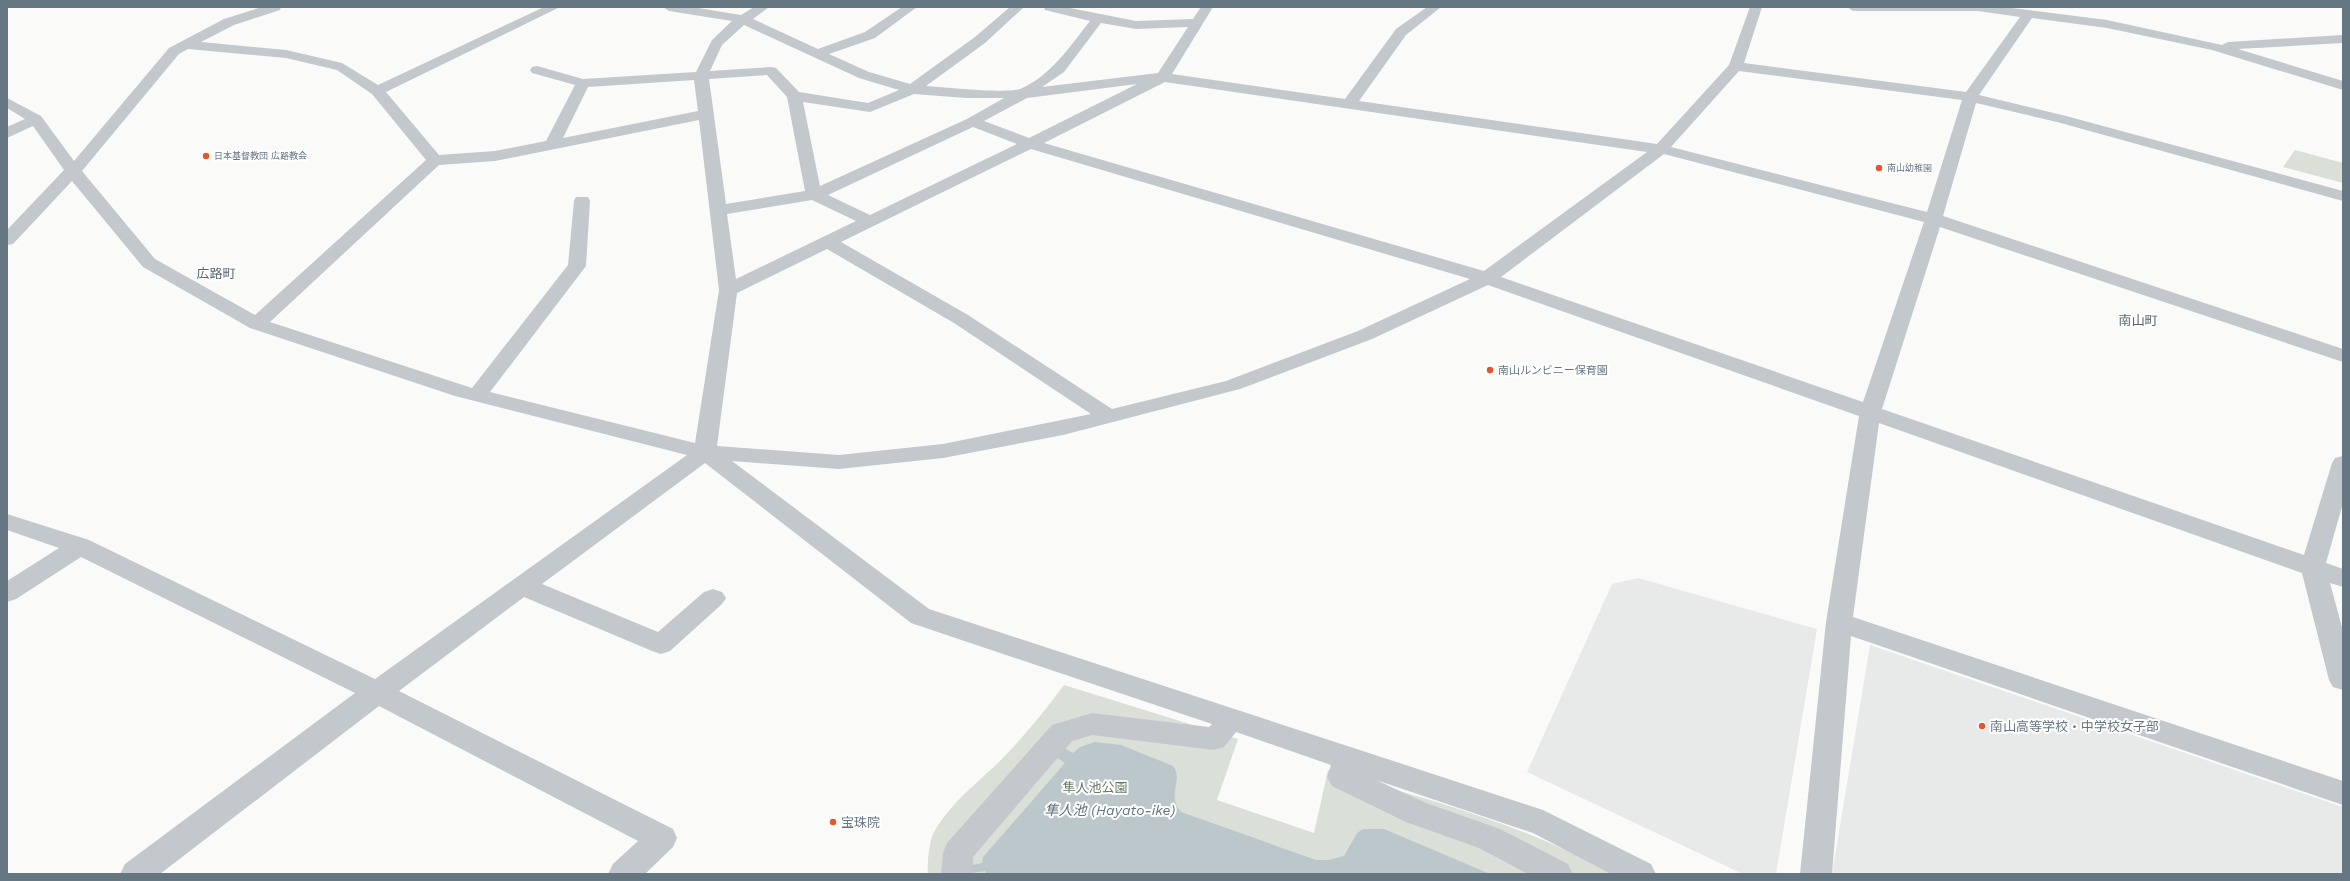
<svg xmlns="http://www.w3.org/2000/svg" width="2350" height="881" viewBox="0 0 2350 881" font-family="'Work Sans','Noto Sans JP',sans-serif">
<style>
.built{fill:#e8e9e9}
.green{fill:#dadfd7}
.water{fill:#bbc7cb}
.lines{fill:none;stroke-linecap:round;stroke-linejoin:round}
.minor{fill:#c3c8cc;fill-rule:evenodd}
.poi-dot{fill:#e4572e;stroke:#fff;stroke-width:1.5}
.labels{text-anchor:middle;stroke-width:4;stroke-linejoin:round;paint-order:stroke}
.far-poi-label{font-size:9px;fill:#657683;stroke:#fff;text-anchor:start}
.poi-label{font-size:11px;fill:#657683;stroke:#fff;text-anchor:start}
.quarter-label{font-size:13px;fill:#57646e;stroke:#fff}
.near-poi-label{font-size:13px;fill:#657683;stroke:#fff;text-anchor:start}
.near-park-label{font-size:13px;fill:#687a64;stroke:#fff}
.near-water-label{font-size:14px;font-style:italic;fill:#60757c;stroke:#fff}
</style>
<rect width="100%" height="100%" fill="#fafaf8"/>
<path class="built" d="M1638,578L1817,629L1776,874H1743L1527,772L1612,584Z
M1870,645L2343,807V874H1832Z"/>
<path class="green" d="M2295,150L2343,163V183L2283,167Z
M1064,685L1238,739L1217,800L1314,833L1328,770C1424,799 1524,823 1612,874H928C927,863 929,842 934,832C951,802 979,782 1003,758C1025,735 1045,711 1064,685Z"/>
<path class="water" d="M1095,742L1121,745L1173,766C1184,780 1166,795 1181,812L1316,860H1329L1344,856L1357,833L1363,829H1384L1490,874H986L985,871L965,874L964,867L982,863L983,857L1065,763L1052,754L1058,745L1073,753L1080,747Z"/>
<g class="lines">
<path class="minor" d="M262,7H281L280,10L234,25L201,42L286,50L342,63L378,85L544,7H560L386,92L439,155L495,151L546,141L575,85L532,73L530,70L532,67L537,66L583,79L696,72L712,40L732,21L669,11L663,7H692L741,15L754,7H769L753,19L818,49L865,32L902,7H917L875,38L829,54L869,72L910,84L975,37L1010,7H1024L985,43L926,86C943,87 1008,94 1020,89C1050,77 1071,45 1090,21L1045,10L1044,7H1065L1136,21L1193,19L1201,7H1213L1172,74L1345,99L1396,29L1427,7H1441L1406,35L1359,101L1657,144L1729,65L1750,7H1762L1744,63L1966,92L2020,17L1978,11H1853L1847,7H2004L2107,20L2222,45L2228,42L2343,35V43L2238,49L2343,81V90L2212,50L2107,28L2032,18L1979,95L2066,116L2343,191V201L2057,122L1976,103L1943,216L2343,349V362L1940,227L1882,409L2304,555L2332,463L2335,458L2343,456V503L2326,563L2343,569V587L2330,583L2343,631V690L2333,687L2329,680L2302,573L1879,423L1853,617L2343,781V805L1851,636L1832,874H1800L1826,622L1859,416L1488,285L1372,339L1240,389L1063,435L943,458L839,469L732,461L929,609L1543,810L1651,864L1656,874H1611L1533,833L1376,780L1426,803L1500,829L1568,864L1573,874H1528L1479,848L1406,822L1332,786L1327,777L1331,765L1236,732L1224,747L1214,750L1092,735L1072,741L973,857V874H941L943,853L947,843L1052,725L1092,713L1209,727L1212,724L911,623L705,463L542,584L658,632L704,592L713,589L722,592L726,598L722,604L670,651L661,654L652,651L524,597L399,691L673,829L677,838L673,847L645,874H608L613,864L638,841L379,706L160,874H120L125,864L355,693L81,557L16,599L7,602V581L59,548L7,530V514L89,540L375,679L687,455L455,396L250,328L143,267L72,181L13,244L7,245V230L64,170L33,126L7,138V127L25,119L7,108V98L41,116L74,161L169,48L224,19ZM1101,23L1136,29L1188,27L1158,73L1042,87L1064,72ZM744,25L859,78L899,90L868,103L799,92L776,68L771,67L710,71L722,45ZM188,49L286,58L337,70L372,94L426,160L255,315L155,259L82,171L179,54ZM1739,71L1962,100L1927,212L1671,147ZM767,75L787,97L805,191L726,204L709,79ZM694,80L698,111L563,138L588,87ZM1165,82L1647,152L1484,271L1044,143ZM1137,84L1029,138L984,121L1027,98ZM914,94L966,98H1004L967,119L820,186L803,102L870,112ZM699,120L719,290L695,443L490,392L586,266L590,201L588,197H576L574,201L568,265L472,388L270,322L439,165L495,161ZM973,127L1017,144L870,215L828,195ZM1031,149L1470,279L1358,331L1226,381L1112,409L968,315L841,242ZM1664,154L1924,222L1863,402L1501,277ZM812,200L856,221L736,279L727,214ZM827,249L954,323L1091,414L943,444L839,455L717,446L737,293Z"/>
</g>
<g class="poi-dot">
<circle cx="206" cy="156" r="4"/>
<circle cx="1879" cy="168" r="4"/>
<circle cx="1490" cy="370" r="4"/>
<circle cx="1982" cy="726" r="4"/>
<circle cx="833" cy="822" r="4"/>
</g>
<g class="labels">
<g class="far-poi-label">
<text x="214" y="159">日本基督教団 広路教会</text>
<text x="1887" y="171">南山幼稚園</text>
</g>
<g class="poi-label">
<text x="1498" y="374">南山ルンビニー保育園</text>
</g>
<g class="quarter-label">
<text x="216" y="278">広路町</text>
<text x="2138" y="325">南山町</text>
</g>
<g class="near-poi-label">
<text x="1990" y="731">南山高等学校・中学校女子部</text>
<text x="841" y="827">宝珠院</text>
</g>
<g class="near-park-label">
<text x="1095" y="792">隼人池公園</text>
</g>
<g class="near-water-label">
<text x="1110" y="815">隼人池 (Hayato-ike)</text>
</g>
</g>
<rect width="2350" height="881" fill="none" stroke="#657683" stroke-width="16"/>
</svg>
